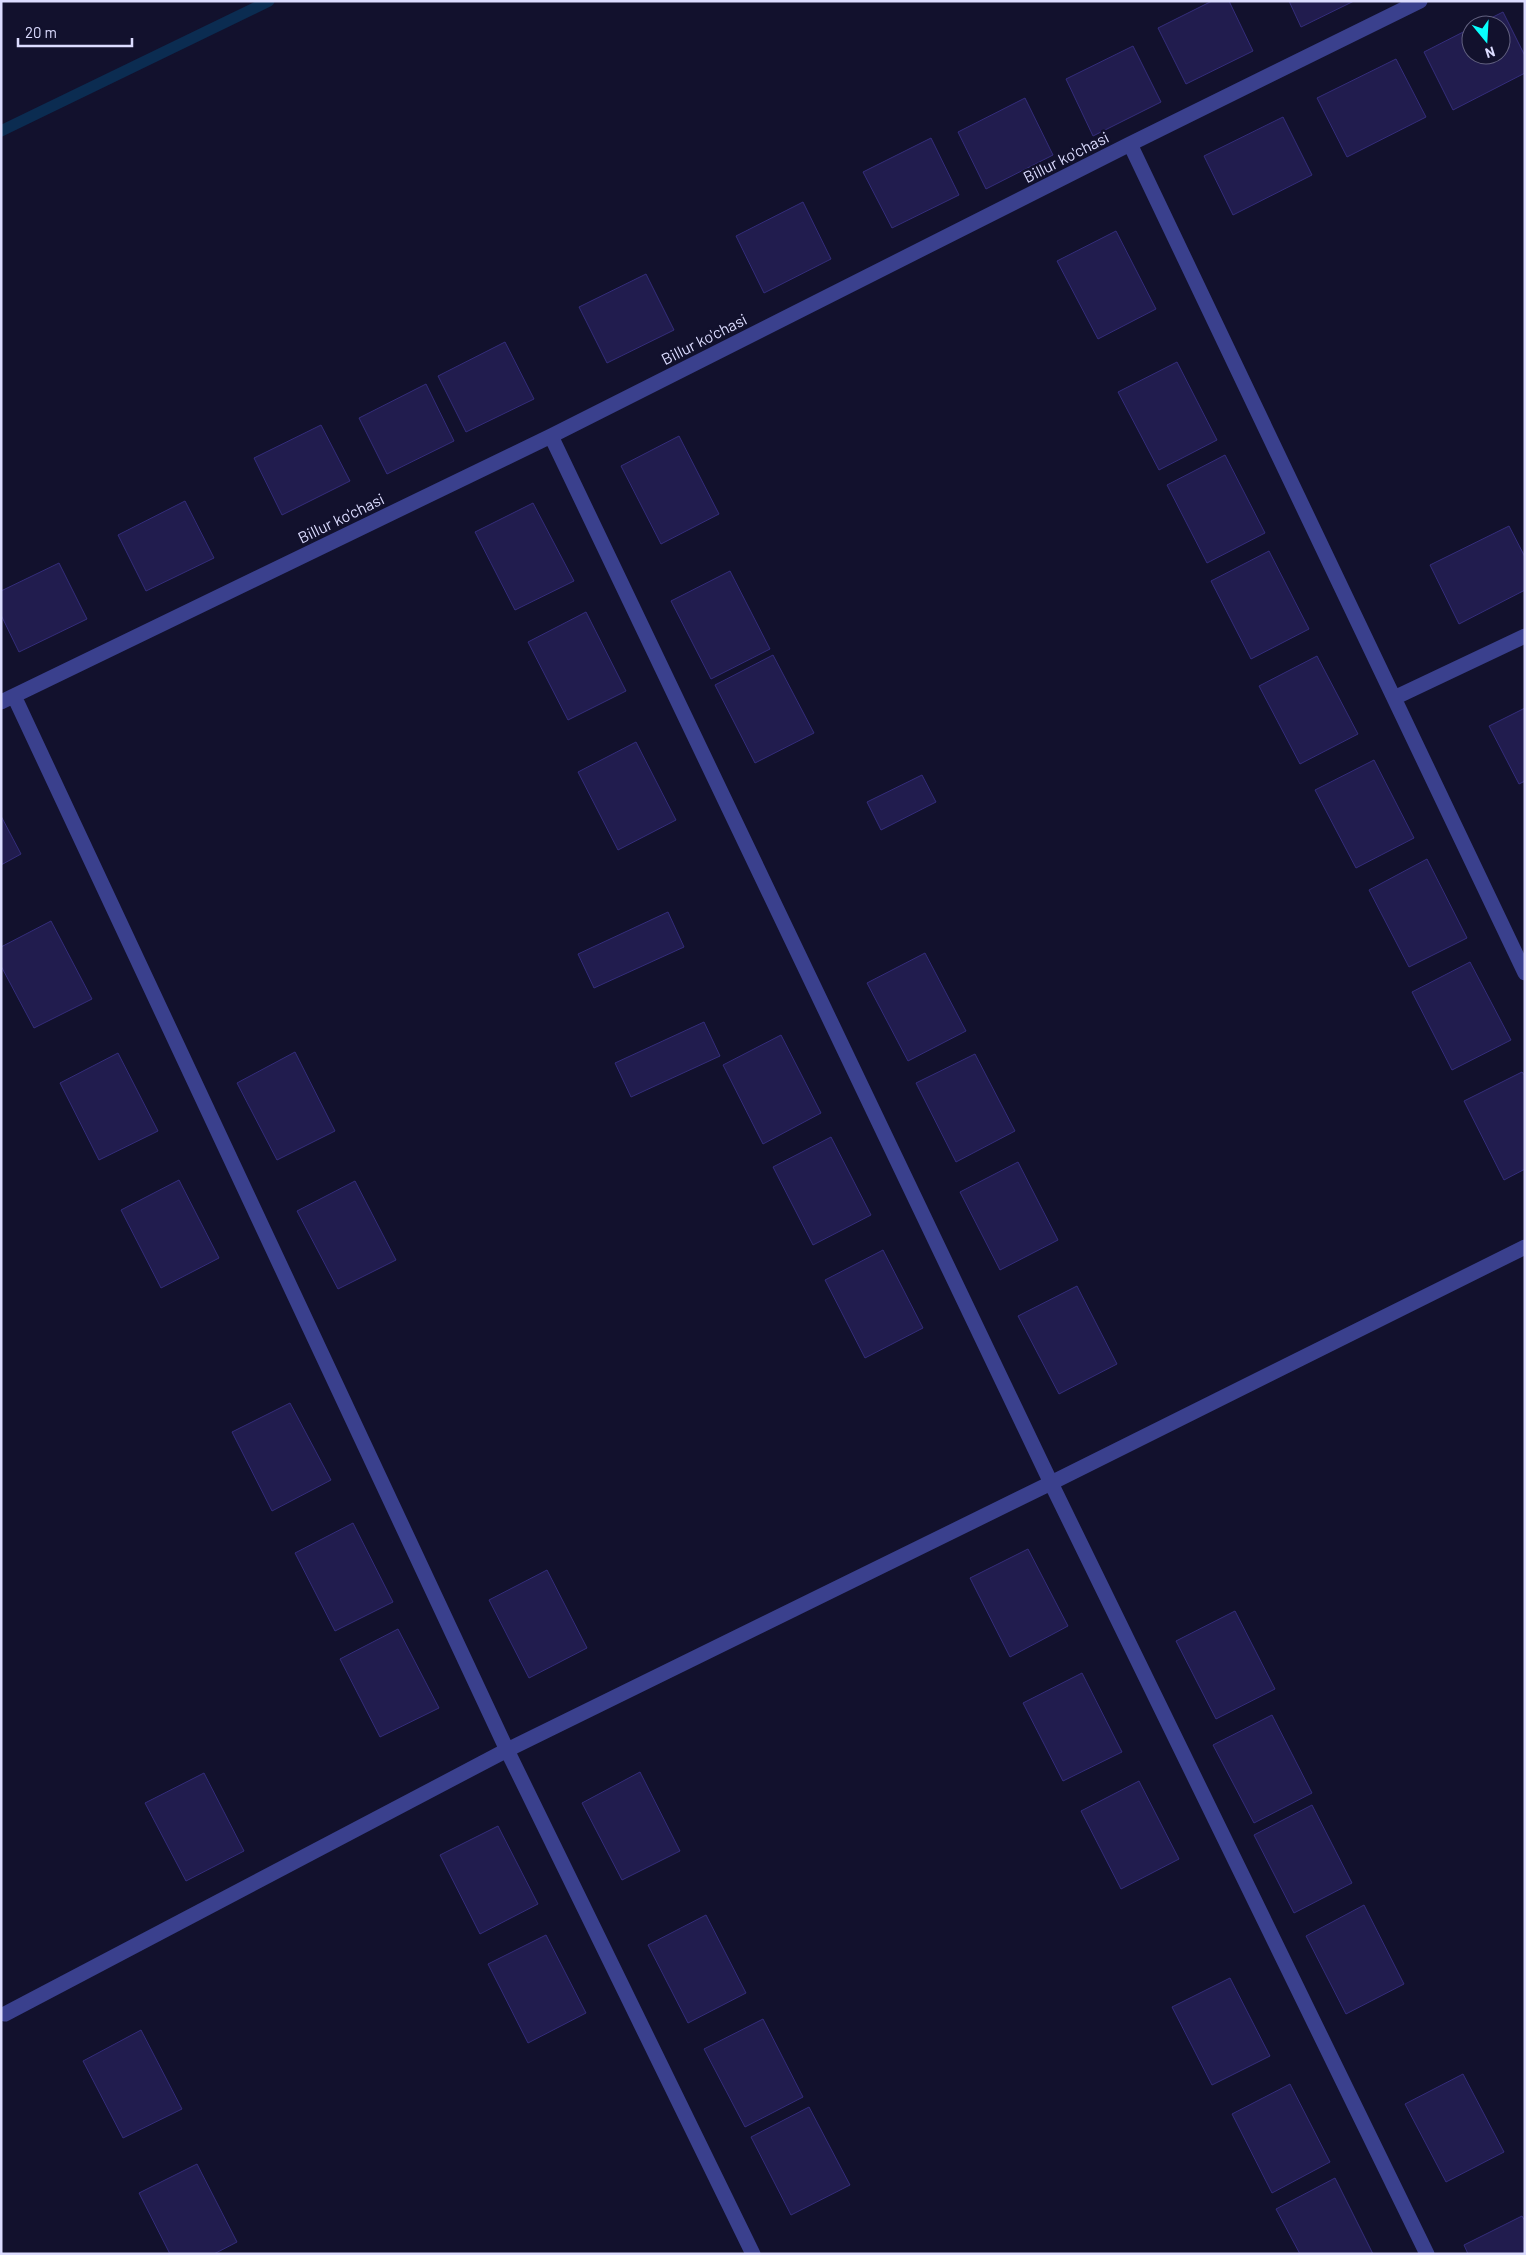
<svg xmlns="http://www.w3.org/2000/svg" width="1526" height="2255" viewBox="0 0 1526 2255" font-family="Barlow,sans-serif">
<style>
.lines{fill:none;stroke-linecap:round;stroke-linejoin:round}
.stream{stroke:#0b2c51;stroke-width:11}
.building{fill:#211c4e;stroke:#342d7b}
.minor{stroke:#3a408d;stroke-width:15}
.labels{text-anchor:middle;stroke-width:5;stroke-linejoin:round;paint-order:stroke}
.street-label{font-size:16px;fill:#dcdcff;stroke:#12112d}
</style>
<rect width="100%" height="100%" fill="#12112d"/>
<g class="lines">
<path class="stream" d="M1,131L269,1"/>
</g>
<path class="building" d="M1212,1H1229L1253,51L1186,84L1158,28Z
M1289,1H1354L1301,27Z
M1503,12L1525,56V73L1453,110L1424,52L1471,28V55H1501V25H1477Z
M1133,46L1161,102L1093,136L1066,79Z
M1396,59L1426,117L1347,157L1317,98Z
M1025,98L1053,155L986,189L958,132Z
M1283,117L1312,175L1233,215L1204,156Z
M931,138L959,195L892,228L863,172Z
M803,202L831,259L764,293L736,236Z
M1116,231L1156,309L1098,339L1057,261Z
M646,274L674,330L607,363L579,307Z
M505,342L534,399L466,432L438,376Z
M1177,362L1217,440L1159,470L1118,392Z
M426,384L454,441L387,474L359,418Z
M321,425L350,481L282,515L254,458Z
M679,436L719,514L661,544L621,466Z
M1225,455L1265,533L1207,563L1167,485Z
M185,501L214,558L146,591L118,535Z
M533,503L574,581L515,610L475,532Z
M1509,526L1525,557V590L1459,624L1430,565Z
M1269,551L1309,629L1251,659L1211,581Z
M59,563L87,619L19,652L1,615V591Z
M730,571L770,649L711,679L671,601Z
M586,612L626,691L568,720L528,642Z
M773,655L814,733L755,763L715,685Z
M1317,656L1358,734L1300,764L1259,686Z
M1525,708V781L1519,784L1489,726Z
M636,742L676,820L618,850L578,772Z
M1374,760L1414,838L1356,868L1315,790Z
M922,775L936,802L881,830L867,802Z
M1,816L21,854L1,865Z
M1427,859L1467,938L1409,967L1369,890Z
M668,912L684,947L594,988L578,954Z
M51,921L92,999L34,1028L1,966V947Z
M925,953L966,1031L908,1061L867,983Z
M1470,962L1511,1040L1452,1070L1412,992Z
M704,1022L720,1056L631,1097L615,1063Z
M781,1035L821,1113L763,1144L723,1065Z
M295,1052L335,1131L277,1160L237,1083Z
M118,1053L158,1131L99,1160L60,1083Z
M975,1054L1015,1131L956,1162L916,1083Z
M1522,1072L1525,1076V1169L1504,1180L1464,1101Z
M831,1137L871,1215L813,1245L773,1167Z
M1018,1162L1058,1240L1000,1270L960,1192Z
M179,1180L219,1258L161,1288L121,1210Z
M355,1181L396,1260L338,1289L297,1211Z
M883,1250L923,1328L865,1358L825,1280Z
M1077,1286L1117,1364L1059,1394L1018,1316Z
M290,1403L331,1480L272,1511L232,1432Z
M353,1523L393,1602L335,1631L295,1553Z
M1028,1549L1068,1626L1010,1657L970,1578Z
M547,1570L587,1648L529,1678L489,1600Z
M1235,1611L1275,1689L1216,1719L1176,1641Z
M398,1629L439,1708L380,1737L340,1659Z
M1082,1673L1122,1752L1063,1781L1023,1703Z
M1272,1715L1312,1793L1254,1823L1213,1745Z
M640,1772L680,1851L622,1880L582,1803Z
M204,1773L244,1851L186,1881L145,1803Z
M1139,1781L1179,1859L1121,1889L1081,1811Z
M1312,1805L1352,1883L1294,1913L1254,1835Z
M498,1826L538,1904L480,1934L440,1855Z
M1364,1905L1404,1984L1346,2014L1306,1936Z
M706,1915L746,1993L688,2023L648,1945Z
M546,1935L586,2013L528,2043L488,1964Z
M1230,1978L1270,2056L1212,2085L1172,2007Z
M763,2019L803,2097L745,2127L704,2049Z
M141,2030L182,2109L123,2138L83,2061Z
M1463,2074L1504,2152L1446,2182L1405,2104Z
M1290,2084L1330,2162L1272,2193L1232,2114Z
M809,2107L850,2185L791,2215L751,2137Z
M197,2164L237,2242L214,2254H170L139,2193Z
M1335,2178L1373,2254H1300L1276,2209Z
M1522,2216L1525,2221V2254H1468L1464,2245Z"/>
<g class="lines">
<path class="minor" d="M1130,144L1525,973
M551,436L1051,1483L1427,2254
M14,696L507,1750L753,2254
M1394,698L1525,636
M1,702L551,436L1130,144L1420,1
M5,2014L507,1750L1051,1483L1525,1247"/>
</g>
<g class="labels">
<g class="street-label">
<text transform="translate(1066 157) rotate(-27)" y="6">Billur ko'chasi</text>
<text transform="translate(704 339) rotate(-27)" y="6">Billur ko'chasi</text>
<text transform="translate(341 518) rotate(-26)" y="6">Billur ko'chasi</text>
</g>
</g>
<rect width="1526" height="2255" fill="none" stroke="#dcdcff" stroke-width="5"/>
<g transform="translate(1486 40) rotate(162)"><circle r="24" fill="#12112d" stroke="#636281"/>
<path d="M0-4L9 19L0 12L-9 19Z" fill="#08fffc"/>
<text y="-8" font-size="14" font-weight="bold" text-anchor="middle" fill="#dcdcff">N</text>
</g>
<path d="M18 38v8h114v-8" fill="none" stroke="#dcdcff" stroke-width="2.5"/>
<text x="25" y="38" font-size="15" fill="#dcdcff" stroke="#12112d" stroke-width="4" paint-order="stroke">20 m</text>
</svg>
